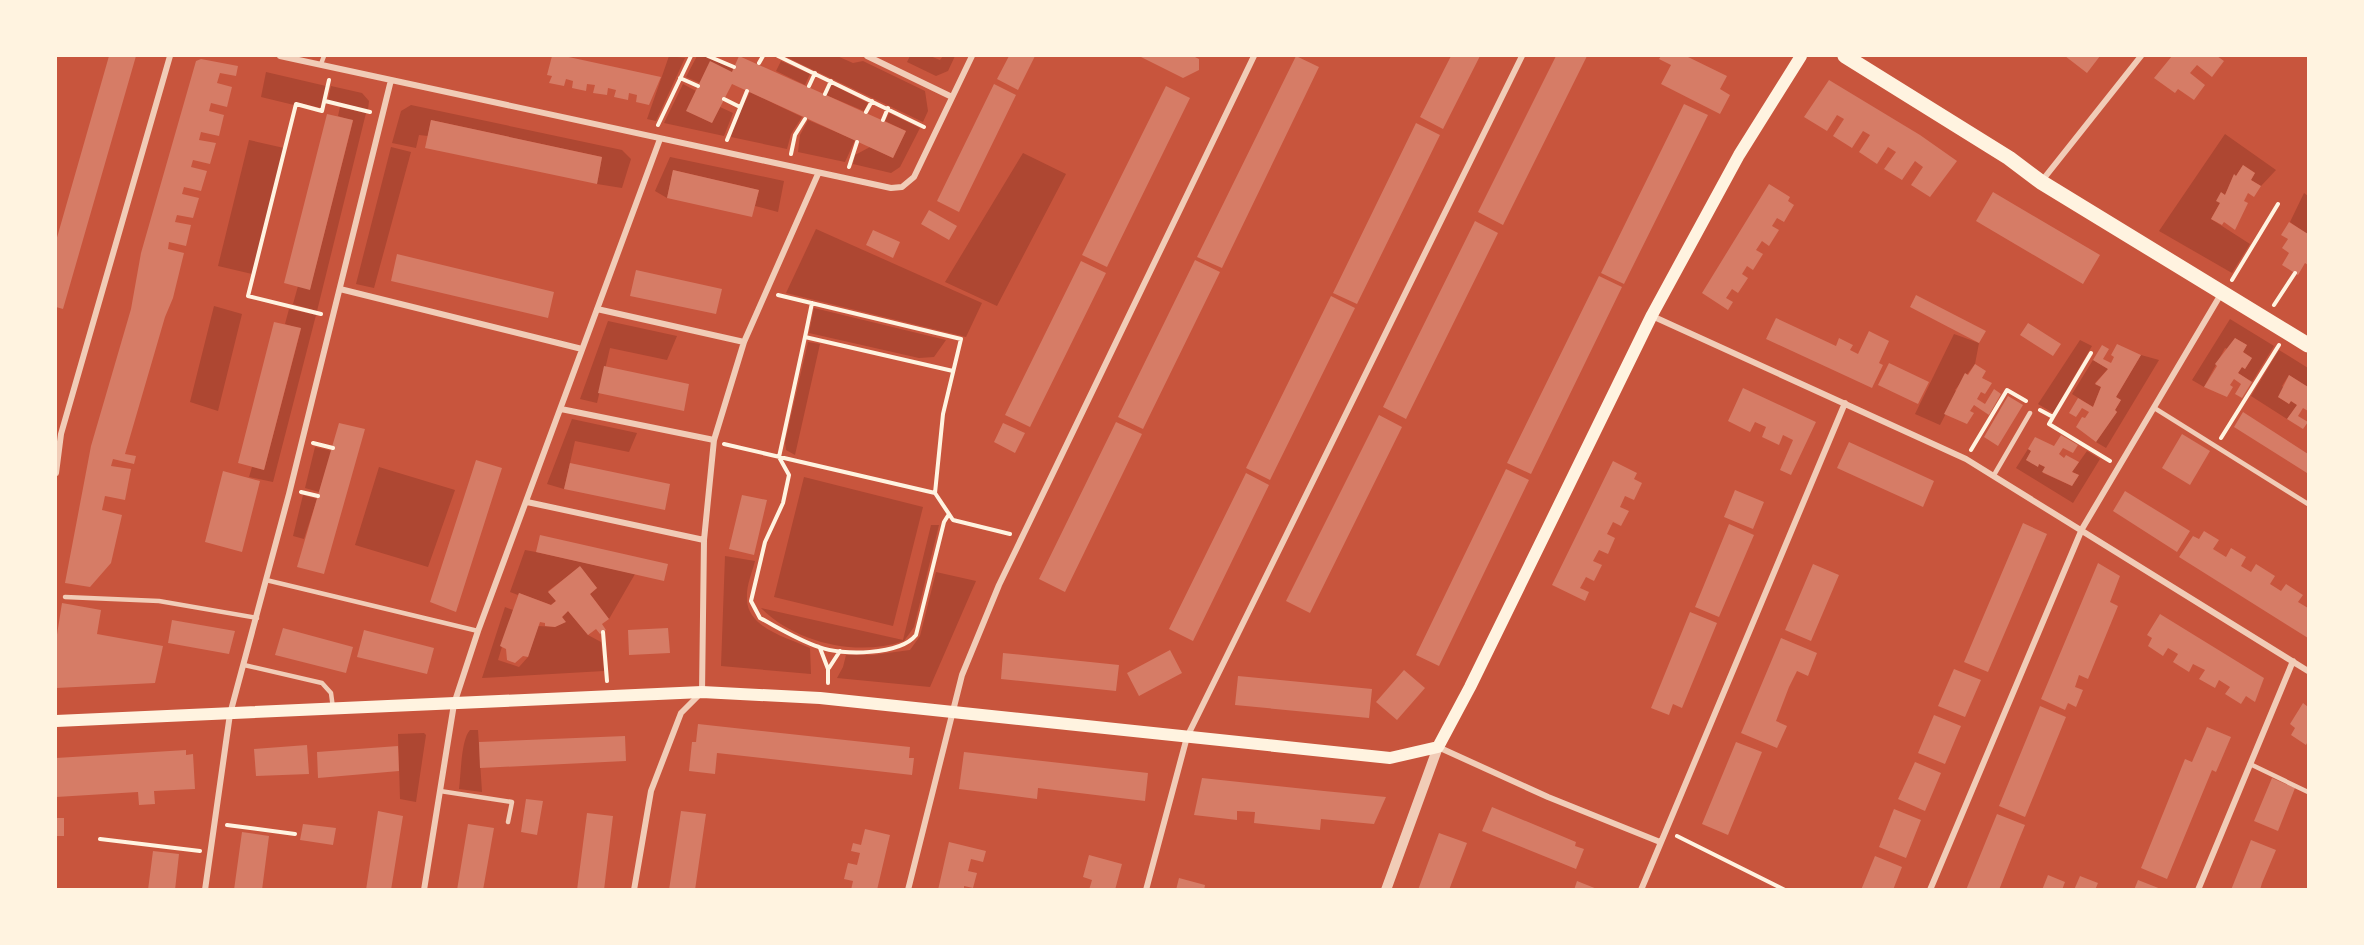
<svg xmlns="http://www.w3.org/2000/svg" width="2364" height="945" viewBox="0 0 2364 945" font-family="'Work Sans',sans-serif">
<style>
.green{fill:#ae4732}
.building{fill:#d67c66}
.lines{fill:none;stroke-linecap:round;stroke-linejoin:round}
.path{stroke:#fff3e0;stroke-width:4}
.service{stroke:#f1ccb7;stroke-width:4.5}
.minor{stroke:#f1ccb7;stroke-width:6}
.tertiary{stroke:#f1ccb7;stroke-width:10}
.secondary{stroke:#fff3e0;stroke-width:12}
.primary{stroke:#fff3e0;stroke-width:15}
</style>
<rect width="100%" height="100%" fill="#c8553d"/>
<path class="green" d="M669,56L685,58L656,121L647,119Z
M697,56H704L733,69L732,72L700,83L686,77Z
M784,56H837L853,63L863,61L925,91L928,111L923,122Z
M910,56H930L940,60L943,56H955L948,71L936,76L907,62Z
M781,61L810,74L805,85L776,71Z
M266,72L326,86L321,108L295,102L294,105L261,97Z
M683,84L696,91L687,111L712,123L720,107L733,113L724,136L664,123Z
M831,84L868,103L864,111L826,95Z
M331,86L362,93L369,101L368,110L328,100Z
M750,92L802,117L791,134L787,149L731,137L736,119Z
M411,105L622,150L631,159L622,188L597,184L602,157L431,120L428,136L419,135L416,148L392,143L401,111Z
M340,107L366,113L317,311L293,304L298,286L310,289L353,121L338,116Z
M889,113L920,128L900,167L891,173L853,164L855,155L870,147L893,158L906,131L885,121Z
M808,120L855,140L845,162L798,152L800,135Z
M2225,134L2276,170L2261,186L2251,180L2255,173L2243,165L2236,176L2234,175L2225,195L2221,193L2220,203L2211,219L2250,244L2232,273L2159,231Z
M249,140L284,148L252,274L218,266Z
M391,147L411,152L374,288L356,284Z
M1023,153L1066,174L997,306L945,282Z
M670,157L784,181L778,212L755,206L759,190L673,170L667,198L655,191Z
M2304,193L2308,196V235L2290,222Z
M816,229L982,303L966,337L786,293Z
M214,306L242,314L218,411L190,402Z
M814,308L946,340L934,357L919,358L809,333Z
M289,309L316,315L273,482L249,477L252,467L264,470L301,329L285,324Z
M2230,319L2274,346L2252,382L2238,373L2242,367L2245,369L2252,358L2243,352L2247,345L2235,338L2228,349L2225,348L2204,387L2192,380Z
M608,321L677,336L667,360L610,348L597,403L580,399Z
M1954,334L1979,343L1975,364L1955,390L1957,392L1940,425L1915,414Z
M2080,340L2092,346L2053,413L2038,404Z
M808,342L820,344L795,455L786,450L785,442Z
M2279,350L2308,368V387L2289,375L2282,386L2284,388L2278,397L2289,404L2291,401L2297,405L2287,419L2251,396Z
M2141,355L2159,360L2106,448L2096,442L2117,412L2115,410L2121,400L2116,397Z
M2093,360L2108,369L2095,383L2101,387L2093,407L2072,394Z
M572,419L637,433L629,452L575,441L564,489L547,484Z
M315,447L332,451L319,492L305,488Z
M2028,449L2031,451L2026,460L2038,466L2039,464L2045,467L2043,473L2072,486L2079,475L2072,472L2087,451L2100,459L2073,503L2016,468Z
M379,467L455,490L428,567L355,545Z
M804,477L923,507L893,626L774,597Z
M303,495L317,499L304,539L293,536Z
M931,525H939L914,627L904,641C857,657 796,643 761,608L903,640Z
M525,550L536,552L635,574L609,619L590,594L597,588L580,567L548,591L556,601L551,605L519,593L518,595L510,592Z
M725,556L755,561C752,573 746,586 747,599C747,628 788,638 810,648L811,674L721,666Z
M936,572L976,581L930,687L837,678L843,667L846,655H873L910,650L920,636Z
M505,607L513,610L498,660L519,667L528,657L538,626L555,627L565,622L562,617L568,611L588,635L601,642L604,671L482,678Z
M470,730H478L482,792L459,789C461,775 461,739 470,730Z
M424,733L426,735L416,802L400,799L398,734Z"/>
<path class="building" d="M109,56H136L63,309L56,307V241Z
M552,56H564L661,77L649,105L636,102L637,95L629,93L628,100L614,97L616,90L608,88L607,95L593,93L595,85L587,84L586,91L572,88L573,81L566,79L564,86L549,83L552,76L547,75Z
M739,56L906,131L893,158L732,84L712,123L686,111L710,61L732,72Z
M1009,56H1035L1018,90L997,79Z
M1139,56H1193L1199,59V70L1183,78Z
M1296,56L1319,67L1222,268L1197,257Z
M1451,56H1480L1443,129L1420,117Z
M1556,56H1587L1503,225L1478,212Z
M1661,56H1686L1727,76L1720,89L1730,95L1720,114L1661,84L1671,65L1659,59Z
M2065,56H2100L2087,73Z
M2172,56H2217L2224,61L2212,77L2197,65L2190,73L2205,85L2194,100L2178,89L2175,93L2154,78Z
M201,59L238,66L236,76L220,73L217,83L232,87L227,107L211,103L209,111L224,115L219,136L201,132L199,140L216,143L210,164L193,160L191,167L207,171L201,191L184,187L182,194L199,198L193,218L177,215L175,222L191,225L186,246L169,242L168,249L184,253L173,298L165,317L125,454L136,456L134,464L113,459L111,466L131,469L125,500L105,496L102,510L122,515L111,563L90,587L65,583L91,446L131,309L141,253L196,61Z
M1829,80L1920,135L1957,161L1930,197L1911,185L1923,167L1915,161L1902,180L1884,169L1896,152L1888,147L1877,164L1859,152L1870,135L1863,131L1852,148L1833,136L1844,119L1837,115L1827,131L1804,117Z
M994,84L1016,95L959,212L937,201Z
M1166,86L1190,98L1107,267L1082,255Z
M1684,104L1708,115L1624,284L1601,273Z
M327,114L353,120L310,290L284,283Z
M431,120L602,157L597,184L425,148Z
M1416,123L1440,135L1357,304L1333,293Z
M2243,165L2255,173L2251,180L2261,186L2254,197L2248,193L2244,201L2248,203L2235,230L2224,222L2222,225L2211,219L2220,203L2216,201L2221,192L2225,195L2234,174L2236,176Z
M673,170L759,190L752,217L667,198Z
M1769,184L1790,197L1788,201L1794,205L1784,222L1777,218L1772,226L1779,230L1769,246L1762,241L1756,250L1763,254L1753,270L1747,266L1742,274L1748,278L1738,293L1732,289L1726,298L1733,302L1728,310L1702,293Z
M1993,192L2100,255L2083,284L1976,221Z
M929,210L957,226L949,240L921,224Z
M1475,221L1498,233L1406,419L1383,407Z
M2289,222L2308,234V265L2305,263L2298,275L2282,265L2289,253L2282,248L2288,239L2281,235Z
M873,230L900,242L893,258L866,245Z
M397,254L554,292L548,318L391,281Z
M1195,260L1220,272L1143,429L1118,417Z
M1081,261L1106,273L1030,427L1005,415Z
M636,270L722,289L716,314L630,296Z
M1599,276L1622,287L1531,474L1507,463Z
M1916,295L1986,331L1979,343L1910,307Z
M1331,296L1355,308L1270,480L1246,468Z
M1776,318L1836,346L1839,338L1853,345L1850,350L1858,354L1869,331L1889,341L1879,363L1883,365L1872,388L1766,339Z
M274,322L301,328L264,470L238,463Z
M2028,323L2061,344L2053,356L2020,335Z
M2235,338L2247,345L2243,352L2252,358L2245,369L2242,367L2238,373L2252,382L2242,398L2235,394L2241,384L2234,379L2230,385L2233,387L2227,397L2204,387L2217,366L2215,364Z
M2117,344L2141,355L2116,397L2121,400L2115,410L2117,412L2096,442L2076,427L2082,417L2085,418L2089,412L2082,408L2076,417L2069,413L2078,398L2093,407L2101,387L2095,384L2108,369L2093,360L2102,345L2109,349L2103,359L2111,363L2114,357L2111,355Z
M1889,363L1929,382L1918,404L1878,385Z
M1975,364L1986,371L1982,378L1992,383L1985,394L1981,392L1977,399L1985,404L1994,389L2001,394L1989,415L1974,405L1970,411L1974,413L1967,424L1944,414L1965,373L1968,375Z
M604,366L689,384L684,411L598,393Z
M2289,375L2308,387V411L2303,408L2298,416L2308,422L2303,429L2287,419L2297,405L2291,401L2289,404L2278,397Z
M1743,388L1816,422L1791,475L1780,470L1793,440L1783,435L1779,445L1762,437L1766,427L1755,422L1750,432L1728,421Z
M2008,396L2023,405L1998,446L1984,437Z
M2243,412L2308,454L2307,473L2234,427Z
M1379,415L1402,427L1310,613L1286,601Z
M1116,422L1142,434L1065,592L1039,579Z
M339,423L365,429L324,574L297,567Z
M1003,423L1025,433L1015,453L994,442Z
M2182,434L2210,451L2190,485L2162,468Z
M2061,435L2078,445L2073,453L2063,448L2059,454L2064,458L2066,455L2079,462L2072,472L2079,475L2072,486L2042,472L2045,467L2039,464L2038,467L2026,460L2031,451L2028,449L2035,437L2054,446Z
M1849,442L1934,481L1923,507L1837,468Z
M476,460L502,468L456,612L430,602Z
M1613,461L1637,473L1634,479L1642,483L1634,500L1625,496L1620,507L1629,511L1621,526L1613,522L1607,534L1615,538L1608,554L1599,550L1593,561L1602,565L1594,581L1586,577L1580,588L1589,592L1585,601L1552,585Z
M570,463L670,484L665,510L564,489Z
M1506,469L1529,480L1439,666L1416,655Z
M223,471L260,481L242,552L205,542Z
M1246,473L1269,485L1193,641L1169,629Z
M1735,490L1764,502L1753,529L1724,517Z
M2125,491L2190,531L2177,552L2113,511Z
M742,495L767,500L754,555L729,549Z
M2023,523L2047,534L1988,672L1964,662Z
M1729,524L1754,535L1719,617L1695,607Z
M2204,531L2219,540L2213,549L2226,557L2231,548L2246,557L2241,566L2251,572L2256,564L2275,576L2270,584L2281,591L2286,584L2303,595L2298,602L2308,608V638L2179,557L2193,536L2199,539Z
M540,535L668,564L664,581L536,552Z
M2098,563L2120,576L2110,602L2118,606L2088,679L2079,675L2075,687L2083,690L2076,707L2068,703L2065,710L2041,699Z
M1813,564L1839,575L1811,641L1785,630Z
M580,566L597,588L590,594L609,619L602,624L606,630L600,634L596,629L588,635L568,611L562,617L566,622L555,627L545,626V623L540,622L528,657L523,656L515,663L507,660L506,649L500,646L519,593L551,605L556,601L548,592Z
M62,603L101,610L97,634L163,646L155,683L56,688V641Z
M1690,612L1717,623L1682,708L1673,704L1669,715L1651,708Z
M2160,614L2264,678L2255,702L2246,696L2241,704L2225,694L2230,687L2219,680L2215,688L2199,679L2205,670L2193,664L2189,672L2173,662L2178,654L2168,648L2163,656L2148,646L2152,638L2147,635Z
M172,620L235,631L229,654L168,643Z
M283,628L353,647L346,673L275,655Z
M668,628L670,653L629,655L628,630Z
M364,630L434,648L427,674L357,657Z
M1781,638L1817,653L1808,676L1797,671L1789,687L1776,721L1787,726L1777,748L1741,733Z
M1170,650L1182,673L1139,696L1127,673Z
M1003,653L1119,665L1116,691L1001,679Z
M1954,669L1981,680L1965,717L1938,706Z
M1404,670L1425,688L1397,720L1376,702Z
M1238,676L1372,689L1369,718L1235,705Z
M2303,703L2308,707V741L2306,745L2291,735L2295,728L2290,724Z
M2040,706L2066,717L2025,817L1999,806Z
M1934,715L1961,726L1945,764L1918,753Z
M698,724L910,747L909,758H914L912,775L717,753L715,774L689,771L692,742H696Z
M2207,727L2231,737L2216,772L2212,770L2167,879L2141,868L2185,759L2192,762Z
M625,736L626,761L480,768L479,742Z
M1736,742L1762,752L1728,835L1702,824Z
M307,745L309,774L256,776L254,749Z
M398,746L399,771L318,778L317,752Z
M186,750V755L193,754L195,789L154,791L155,804L139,805L138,792L56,797V758Z
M964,752L1148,773L1145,801L1038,788L1037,799L959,789Z
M1915,762L1941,773L1925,811L1898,799Z
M1202,778L1324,791L1386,797L1374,824L1321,819L1320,830L1254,823L1255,812L1237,811V820L1194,815Z
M2272,778L2295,788L2278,831L2254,821Z
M526,799L543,801L537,835L521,832Z
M1492,807L1576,842L1575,846L1584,849L1576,869L1482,831Z
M1894,809L1921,820L1906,858L1879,847Z
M378,811L403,816L391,890H366Z
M681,811L706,814L695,890H669Z
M587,813L613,816L604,890H577Z
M1997,814L2025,825L2018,842L1999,890H1966Z
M56,818H64V836H56Z
M303,824L336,828L333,845L300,840Z
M468,824L494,828L483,890H457Z
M865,829L890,835L877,890H851L853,881L844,879L848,863L857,865L860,853L851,851L853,843L861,845Z
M242,832L269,836L262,890H234Z
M1439,833L1467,843L1454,877L1449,890H1418Z
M2251,840L2276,850L2262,883L2260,890H2231Z
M949,842L986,851L983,862L971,859L968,871L977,873L973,888L964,886V890H938Z
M153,851L179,854L175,890H148Z
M1089,855L1122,864L1115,890H1089L1092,880L1083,877Z
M1875,856L1902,867L1893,890H1861Z
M2048,875L2065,882L2062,890H2042Z
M2080,876L2098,883L2095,890H2074Z
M1179,878L1205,885L1204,890H1176Z
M2138,880L2161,889V890H2134Z
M1577,881L1597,889V890H1574Z"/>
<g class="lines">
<path class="path" d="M708,56L734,67
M778,56L924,127
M759,63L763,56
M680,78L698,86
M809,86L815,73
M825,94L831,81
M724,99L740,107
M325,101L370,112
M866,112L872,101
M883,120L888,108
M658,125L691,56
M727,140L747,91
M791,154L795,135L805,119
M849,167L857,142
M2232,280L2278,204
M778,295L961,339L943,414L935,493
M2274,305L2295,273
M321,314L248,296L296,104L322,111L329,80
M805,337L812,303
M2040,410L2053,417L2049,424L2110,461
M2053,417L2091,353
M2221,438L2279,345
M313,443L333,448
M724,444L935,493L953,520L1010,534
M1971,450L2007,390L2026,401
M301,492L318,496
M949,514L944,522L916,635C900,655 842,656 819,647C798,640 779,628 760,618L751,601L765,542L783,503L789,475L779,457L805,337L953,371
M603,632L607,681
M820,648L828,669V683
M829,668L840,651
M227,825L295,834
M1677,836L1785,890
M100,839L200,851"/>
<path class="service" d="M321,64L324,56
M2156,409L2308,504
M1994,475L2030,413
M266,580L478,631
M65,597L159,601L257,618
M244,665L322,683L331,693L333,708
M2250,764L2308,792
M440,791L512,802L508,822"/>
<path class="minor" d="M280,56L891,188L902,187L914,177L972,56
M867,56L952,97
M2041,182L2141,56
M340,289L582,349
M597,309L744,342
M1652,316L1966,459L2308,671
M561,409L714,440
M56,473L61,434L170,56
M527,502L704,540
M1438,747L1548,797L1660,842
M205,890L230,714L289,494L391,80
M424,890L454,704L478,631L660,139
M634,890L651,791L681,713L702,692L704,540L714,440L744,342L818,174
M908,890L962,675L999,585L1254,56
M1146,890L1187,737L1522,56
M1641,890L1845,403
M1930,890L2082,529L2221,294
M2198,890L2293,661"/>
<path class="tertiary" d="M1386,890L1438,747"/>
<path class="secondary" d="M56,721L702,692L820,698L1390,758L1438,747L1470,687L1652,315L1739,155L1801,56"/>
<path class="primary" d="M1845,56L2009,158L2041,182L2308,345"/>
</g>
<rect width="2364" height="945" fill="none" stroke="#fff3e0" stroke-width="114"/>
</svg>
